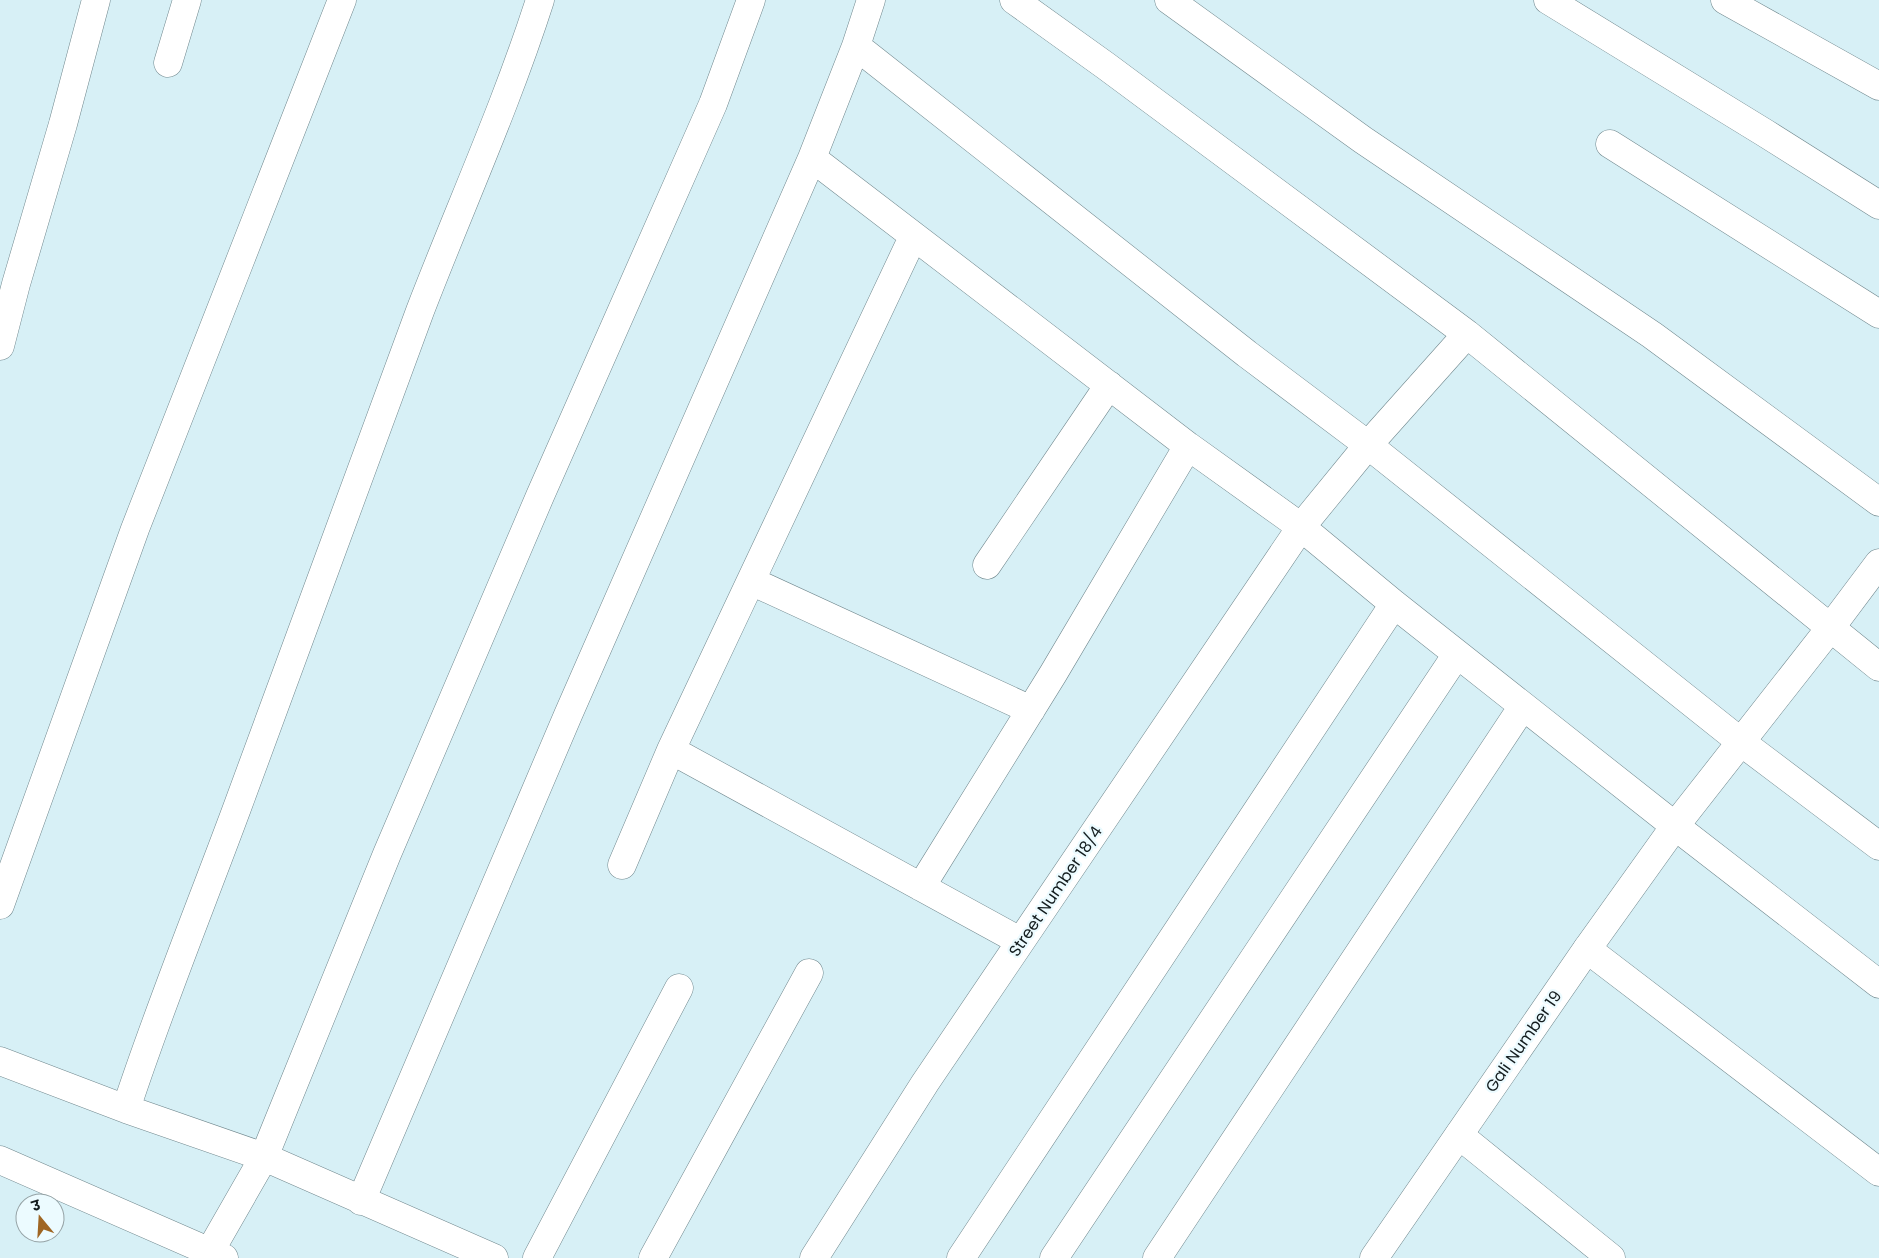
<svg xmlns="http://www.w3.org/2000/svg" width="1879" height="1258" viewBox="0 0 1879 1258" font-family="Poppins,'Noto Sans Devanagari',sans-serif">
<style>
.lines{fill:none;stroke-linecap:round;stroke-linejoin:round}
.street-casing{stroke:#71888e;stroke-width:29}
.secondary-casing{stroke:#71888e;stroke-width:29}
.street{stroke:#fff;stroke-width:28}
.secondary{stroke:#fff;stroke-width:28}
.labels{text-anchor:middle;stroke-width:4.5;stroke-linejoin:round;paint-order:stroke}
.street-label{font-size:16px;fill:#131c1e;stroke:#ecfbff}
</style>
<rect width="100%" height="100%" fill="#d7f0f6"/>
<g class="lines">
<defs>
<path id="street" d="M1014,0L1106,66L1467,334L1879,667
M1169,0L1363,140L1652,335L1879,502
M1548,0L1765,133L1879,205
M1725,0L1879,86
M856,46L1247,354L1368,445L1741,742L1879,846
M168,63L187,0
M1610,144L1879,314
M812,158L1188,446L1301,527L1394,604L1675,826L1879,984
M0,346L16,284L63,124L96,0
M987,565L1109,385
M751,581L1031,710
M671,750L1020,941
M622,865L671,750L913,237
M921,887L1053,674L1188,446
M0,905L135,529L342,0
M1587,949L1879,1172
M0,1061L126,1109L264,1157L494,1258
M126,1109C159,1008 200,908 237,808C299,643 358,476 420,311C460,207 506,106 540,0
M1459,1135L1611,1258
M0,1160L224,1258
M361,1201L568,715L812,158L856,46L871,0
M209,1253L264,1157L387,854L540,496L713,104L751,0
M537,1258L679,988
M653,1258L809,973
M814,1258L925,1083L1301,527L1368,445L1467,334
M961,1258L1394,604
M1054,1258L1457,654
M1157,1258L1523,706"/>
<path id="secondary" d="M1374,1258L1587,949L1675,826L1831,627L1879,563"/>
</defs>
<use href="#street" class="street-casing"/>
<use href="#secondary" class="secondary-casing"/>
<use href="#street" class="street"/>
<use href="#secondary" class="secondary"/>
</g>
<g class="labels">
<g class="street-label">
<text transform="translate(1055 891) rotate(-56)" y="6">Street Number 18/4</text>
<text transform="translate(1523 1041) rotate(-55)" y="6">Gali Number 19</text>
</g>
</g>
<g transform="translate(40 1218) rotate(342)"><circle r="24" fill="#ecfbff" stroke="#95a2a5"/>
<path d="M0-4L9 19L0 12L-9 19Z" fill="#9f6624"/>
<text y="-8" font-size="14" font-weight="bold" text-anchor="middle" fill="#131c1e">उ</text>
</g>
</svg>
